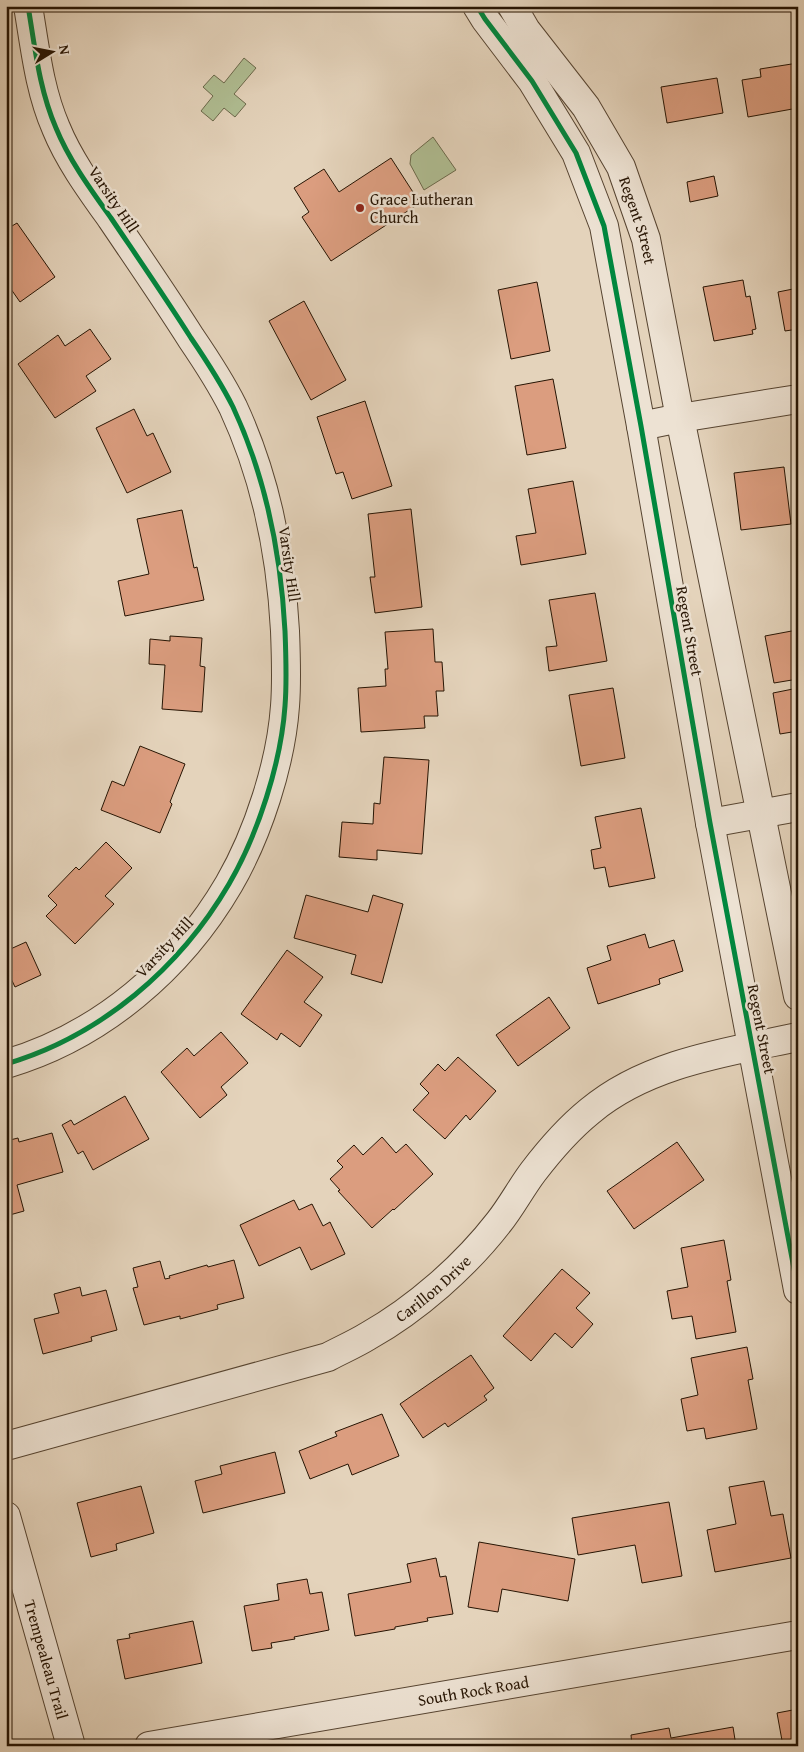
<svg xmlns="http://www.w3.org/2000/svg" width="804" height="1752" viewBox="0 0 804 1752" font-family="'Gentium Book Plus',serif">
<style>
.green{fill:#b0be93;stroke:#6b694b}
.building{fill:#db9d7f;stroke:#261403}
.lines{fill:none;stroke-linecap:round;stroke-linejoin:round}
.minor-casing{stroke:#564431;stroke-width:30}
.minor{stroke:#ede2d3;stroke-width:28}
.cycleway-casing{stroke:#ede2d3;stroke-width:8}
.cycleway{stroke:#00873e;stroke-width:5}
.poi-dot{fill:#8f2418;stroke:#ede2d3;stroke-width:2}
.labels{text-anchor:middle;stroke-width:5;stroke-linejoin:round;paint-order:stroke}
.street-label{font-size:16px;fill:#261403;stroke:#ede2d3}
.poi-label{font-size:16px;fill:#261403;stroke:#ede2d3;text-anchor:start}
</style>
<rect width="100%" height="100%" fill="#e4d3bb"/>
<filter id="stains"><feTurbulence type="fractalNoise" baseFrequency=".004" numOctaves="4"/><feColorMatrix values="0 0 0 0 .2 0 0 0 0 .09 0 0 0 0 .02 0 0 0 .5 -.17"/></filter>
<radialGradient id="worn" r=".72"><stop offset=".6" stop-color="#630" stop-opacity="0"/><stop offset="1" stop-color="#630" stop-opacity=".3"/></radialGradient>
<path class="green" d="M244,58L256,68L234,94L246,104L235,117L224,108L213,121L201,111L213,96L203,87L214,75L224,83Z
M433,137L456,170L424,190L410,164L411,155Z"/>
<path class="building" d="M798,63V108L748,117L742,80L761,77L760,69Z
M717,78L723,113L667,123L661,87Z
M391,158L420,203L331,261L302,217L309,212L294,188L324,169L339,192Z
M714,176L718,196L690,202L687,182Z
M6,218L12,226L17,223L55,277L20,302L6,282Z
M743,280L746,297L750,296L756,329L752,330L753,334L714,341L703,287Z
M537,282L550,351L511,359L498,290Z
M798,288V329L785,331L778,292Z
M304,301L346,380L311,400L269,321Z
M90,329L111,359L86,376L96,391L55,418L18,364L58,335L65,346Z
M553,379L566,448L527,455L515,386Z
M365,401L392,486L352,499L343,472L336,474L317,417Z
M134,409L147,436L153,433L171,472L127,493L96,428Z
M784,467L791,524L741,530L734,473Z
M573,481L586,554L521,565L516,536L536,533L528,489Z
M411,509L422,607L375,613L370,577H375L368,514Z
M182,510L194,568L197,567L204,600L125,616L118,581L149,574L137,519Z
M595,593L607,661L549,671L546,647L557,646L549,600Z
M433,629L435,662H442L444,691H436L438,716H424L425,728L361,732L358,688L386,686L385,669H388L385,632Z
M797,630L798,679L774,683L765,636Z
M170,636L202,638L200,666L205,667L202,712L162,709L165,665L149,664L150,639L170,641Z
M613,688L625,758L581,766L569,695Z
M798,688V731L780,734L773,693Z
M140,746L185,764L170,802L172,804L160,833L101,810L112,781L124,786Z
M384,757L429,760L422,854L377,850V860L339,857L342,822L373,824L374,803L380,804Z
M641,808L655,878L609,887L605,867L594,869L591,850L601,848L595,817Z
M106,842L132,868L105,896L114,904L75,944L46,916L57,905L48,896L76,867L79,870Z
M306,895L368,912L373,895L403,904L382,983L351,974L356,955L294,938Z
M645,934L649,948L674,940L683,971L659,979L660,984L598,1004L587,968L611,960L607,946Z
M26,942L41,975L15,987L6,968V951Z
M287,950L323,977L304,1002L322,1015L300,1047L281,1033L277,1040L241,1014Z
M549,997L570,1028L518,1066L496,1035Z
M221,1032L248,1063L221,1087L227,1095L200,1118L161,1072L187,1048L194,1056Z
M458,1057L496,1091L470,1120L466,1115L445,1139L413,1110L429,1093L420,1084L438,1064L445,1071Z
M125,1096L149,1139L93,1170L83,1151L78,1154L62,1125L71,1120L74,1125Z
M52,1133L63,1172L17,1185L24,1211L6,1216V1141L18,1138L19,1142Z
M382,1137L396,1153L406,1144L433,1174L394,1210L393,1209L372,1228L338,1191L340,1190L330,1179L343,1167L337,1161L354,1145L363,1155Z
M677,1142L704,1180L634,1229L607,1191Z
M294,1200L299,1210L312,1204L323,1226L330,1222L345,1254L311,1270L300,1247L259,1266L240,1225Z
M724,1240L731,1280L727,1281L736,1332L696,1339L692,1316L672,1319L667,1291L688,1287L681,1248Z
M234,1260L244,1298L217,1305L218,1309L180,1319V1316L144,1325L133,1288L138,1287L133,1268L160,1261L165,1279L170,1278L169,1276L207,1265L208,1267Z
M562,1269L590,1293L576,1308L593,1324L572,1348L555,1333L531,1361L503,1336Z
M80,1287L82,1296L106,1290L117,1330L91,1337L92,1341L43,1354L34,1319L59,1313L54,1294Z
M747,1347L753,1379L748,1380L757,1429L706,1439L704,1428L687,1431L681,1399L698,1395L691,1358Z
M471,1355L494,1388L484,1396L487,1400L448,1427L445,1423L423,1438L400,1404Z
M382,1414L399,1456L352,1475L348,1464L310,1479L299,1451L337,1436L335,1432Z
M275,1452L285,1493L203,1513L195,1481L222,1474L220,1466Z
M764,1481L771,1516L783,1514L791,1558L715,1572L707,1530L736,1524L729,1487Z
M141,1486L154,1533L116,1544L117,1550L91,1557L77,1503Z
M669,1502L682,1576L642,1583L635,1545L578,1555L572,1518Z
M479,1542L575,1559L568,1601L502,1589L498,1612L468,1607Z
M436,1558L440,1577L446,1576L453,1614L427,1618L428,1621L395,1627V1629L355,1636L348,1594L411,1582L407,1564Z
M307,1579L310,1594L322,1592L329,1630L294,1637L295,1639L271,1643L272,1648L252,1651L244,1606L279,1600L277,1584Z
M193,1621L202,1663L125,1679L117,1640L130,1638L129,1634Z
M798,1709V1746H783L777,1713Z
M733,1727L736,1746H632L631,1735L669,1728L671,1738Z"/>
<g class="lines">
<defs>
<g id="minor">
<path d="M477,6L485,19L532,81L576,153L604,226L641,426L710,823L798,1290"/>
<path id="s1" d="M512,6L526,30L586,107L621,167L646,239L680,418L798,996"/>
<path d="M641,426L680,418L798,399"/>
<path d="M710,823L798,807"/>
<path d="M6,1064C101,1036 180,968 229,884C258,834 281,763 285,706C287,681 286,656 285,631C281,554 266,478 233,407C221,383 206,360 191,338C165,297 138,258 111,218C91,190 69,160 56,128C39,89 35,47 28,6"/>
<path id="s2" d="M6,1446L328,1357C341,1350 355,1344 368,1336C416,1309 465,1266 499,1222C511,1207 521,1188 533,1172C549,1151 569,1128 590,1111C647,1063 727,1052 798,1037"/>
<path id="s3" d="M6,1516L71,1746"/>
<path id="s4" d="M149,1746L798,1635"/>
</g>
</defs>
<use href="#minor" class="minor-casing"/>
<use href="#minor" class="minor"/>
<defs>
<path id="cycleway" d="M477,6L485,19L532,81L576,153L604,226L641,426L710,823L798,1290
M6,1064C101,1036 180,968 229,884C258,834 281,763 285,706C287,681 286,656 285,631C281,554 266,478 233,407C221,383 206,360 191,338C165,297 138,258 111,218C91,190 69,160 56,128C39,89 35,47 28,6"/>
</defs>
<use href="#cycleway" class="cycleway-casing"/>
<use href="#cycleway" class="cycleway"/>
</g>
<circle class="poi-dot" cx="360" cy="208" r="5"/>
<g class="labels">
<g class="street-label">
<text transform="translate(114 199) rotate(56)" y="6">Varsity Hill</text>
<text dy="6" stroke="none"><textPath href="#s1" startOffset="251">Regent Street</textPath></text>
<text transform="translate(290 564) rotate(82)" y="6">Varsity Hill</text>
<text transform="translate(690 631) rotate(80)" y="6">Regent Street</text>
<text transform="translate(164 947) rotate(-47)" y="6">Varsity Hill</text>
<text transform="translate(762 1029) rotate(79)" y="6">Regent Street</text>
<text dy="6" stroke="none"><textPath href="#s2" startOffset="460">Carillon Drive</textPath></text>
<text dy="6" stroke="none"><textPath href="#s3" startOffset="149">Trempealeau Trail</textPath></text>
<text dy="6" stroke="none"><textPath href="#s4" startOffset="329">South Rock Road</textPath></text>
</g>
<g class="poi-label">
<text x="370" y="205">Grace Lutheran<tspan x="370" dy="18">Church</tspan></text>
</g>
</g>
<rect width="804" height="1752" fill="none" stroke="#e4d3bb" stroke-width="25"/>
<rect x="8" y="8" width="789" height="1737" fill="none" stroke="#261403" stroke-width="2.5"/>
<rect x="12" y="12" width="779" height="1727" fill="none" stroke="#261403"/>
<g transform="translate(52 52) rotate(80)" stroke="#ede2d3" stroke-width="4" paint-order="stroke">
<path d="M0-4L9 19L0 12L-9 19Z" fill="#261403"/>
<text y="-8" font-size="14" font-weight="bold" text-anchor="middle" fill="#261403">N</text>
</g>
<rect width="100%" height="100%" filter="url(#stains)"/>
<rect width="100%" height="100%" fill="url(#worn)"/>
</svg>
